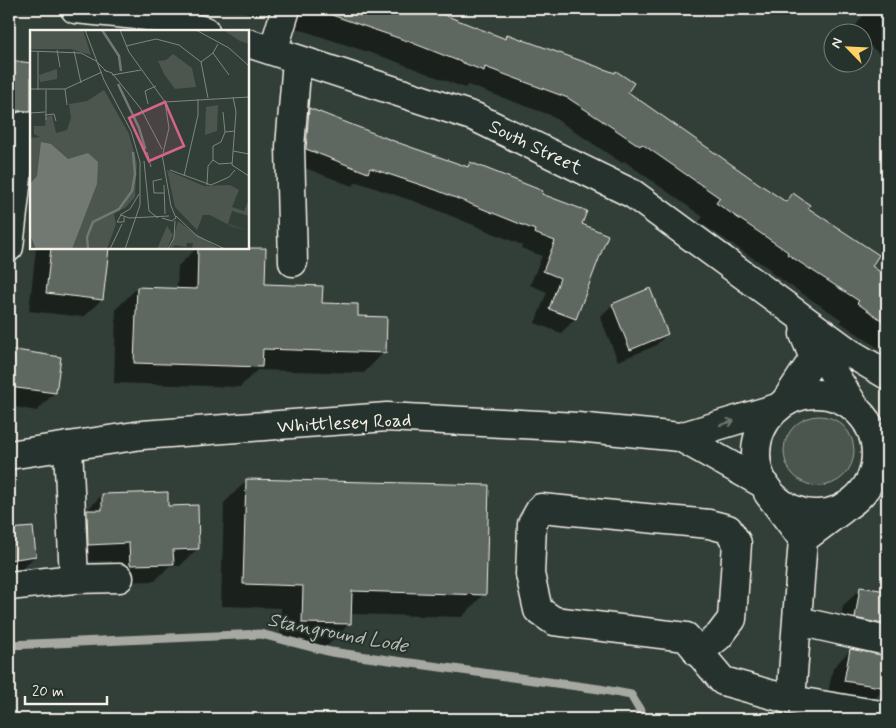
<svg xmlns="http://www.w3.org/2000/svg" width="896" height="728" viewBox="0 0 896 728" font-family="Mynerve,sans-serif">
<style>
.green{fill:#4c564f;stroke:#a0a49c}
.shadow{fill:#0007}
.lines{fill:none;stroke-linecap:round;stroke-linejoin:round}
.stream{stroke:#a6a9a1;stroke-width:9}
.building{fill:#5f6861;stroke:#f4f1e8}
.minor-casing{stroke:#f4f1e8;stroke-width:31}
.major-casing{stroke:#f4f1e8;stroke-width:31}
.minor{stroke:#26332d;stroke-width:28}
.major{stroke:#26332d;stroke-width:28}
.oneway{stroke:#6e766e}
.labels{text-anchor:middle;stroke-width:4;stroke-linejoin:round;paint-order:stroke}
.street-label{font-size:19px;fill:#f4f1e8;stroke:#26332d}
.water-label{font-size:20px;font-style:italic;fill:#babbb3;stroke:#26332d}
.inset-river{fill:none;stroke:#727972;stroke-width:2.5}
.inset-road{fill:none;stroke:#80867e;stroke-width:1}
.view{fill:#d4648c;fill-opacity:0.15;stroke:#d4648c;stroke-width:2.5}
.inset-edge{fill:none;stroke:#f4f1e8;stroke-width:2.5}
</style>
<rect width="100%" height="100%" fill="#323e38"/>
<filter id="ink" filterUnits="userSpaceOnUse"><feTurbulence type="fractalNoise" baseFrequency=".02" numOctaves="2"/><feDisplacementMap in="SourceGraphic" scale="10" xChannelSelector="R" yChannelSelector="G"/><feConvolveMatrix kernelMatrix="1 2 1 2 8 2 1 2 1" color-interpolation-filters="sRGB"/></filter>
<g filter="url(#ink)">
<path class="green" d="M784 451a35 35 0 1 1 70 0a35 35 0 1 1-70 0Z"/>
<path class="shadow" d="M236,9H426L504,39L508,35L626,92L784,203L793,194L806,208L870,266L887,278V354L840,322L842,320L770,272L771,270L699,222L703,217L624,161L622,163L550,115L468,85L465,88L392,60L283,24L273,12L264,11L256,15Z
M843,9H852L849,12Z
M868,9H887V59L864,42V32H851Z
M9,61L31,64V135L25,129L9,125Z
M309,109L398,145L467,167L470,164L540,195L580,225L606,235L575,319L561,333L535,323L547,292L530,285L542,256L521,248L522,245L422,204L357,182L352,186L292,163L295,123Z
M265,247L264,285L357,317L384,352L364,373L257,370L240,387L114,383L116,309L137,288L177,289L178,266L197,248Z
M36,248H108L102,299L84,317L29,311Z
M649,290L667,334L655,346L618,361L600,317L612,305Z
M9,350L60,358L54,393L37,411L9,406Z
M247,480L484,594L462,617L350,614V623L327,646L280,644L281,608L221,606L224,503Z
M102,495L167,507L198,548L180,566H169L155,581L113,582L112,561L71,562L84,513Z
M32,528L35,556L17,574L9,575V531Z
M861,588L887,593V686L869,705L827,698L833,668L850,650L885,658L884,654L838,635L843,606Z"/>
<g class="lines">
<path class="stream" d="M9,645L261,634L331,652L599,689L631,695L642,714L641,719"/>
</g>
<path class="building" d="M323,9H429L506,39L507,34L615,73L616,71L634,83L628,92L758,183L786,202L793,193L810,205L808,208L879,255L872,266L887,277V324L857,303L859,301L787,254L788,252L716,203L720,198L642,144L640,146L568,98L485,67L484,71L410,42L323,12Z
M9,60L31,63V111H17L11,116H9Z
M309,108L399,143L468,167L470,162L543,191L542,194L587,211L582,224L608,235L576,319L549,309L560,278L543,271L555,241L534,233L535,230L436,190L370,168L368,173L306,149Z
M51,248H109L103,300L46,293Z
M198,248H266L265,284L323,286L322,303L358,304V316L387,317L386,353L263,349L262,367L134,363L137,287L197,289Z
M650,288L668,334L630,350L612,304Z
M9,349L61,357L56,393L9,387Z
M246,479L489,485L486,595L352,591L351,624L302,623L303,586L243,584Z
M168,492V506L198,505L199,549L173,550L174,564L130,565L129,543L88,545L87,510H102V494Z
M33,527L36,556L9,560V529Z
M860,587L887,591V625L855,618Z
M850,649L887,656V688L844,681Z"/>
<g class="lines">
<defs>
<path id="minor" d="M75,9L147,16L205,31
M248,43L475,117L633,194L850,353L887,375
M273,51L286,9
M9,247L23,126L31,127
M293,262L290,147L297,60
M804,326L856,409
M785,402L814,358L804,334
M768,493L803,539L791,700
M803,539L843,509
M74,579L119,578
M9,586L74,579L68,446
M798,621L887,641
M698,653L719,636L732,619L737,543L728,529L709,524L541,508L532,524L530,574L538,610L554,621L686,637L723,681L791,700L887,716"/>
<path id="major" d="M756 454a60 60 0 1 1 120 0a60 60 0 1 1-120 0Z
M680,437L762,483
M9,455L142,435L387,417L577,427L680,437L777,408"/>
</defs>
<use href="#minor" class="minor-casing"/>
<use href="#major" class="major-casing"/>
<use href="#minor" class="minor"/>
<use href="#major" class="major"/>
</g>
<defs><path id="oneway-shaft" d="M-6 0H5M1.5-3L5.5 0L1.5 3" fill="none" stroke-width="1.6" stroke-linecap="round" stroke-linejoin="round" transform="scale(1.25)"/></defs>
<use class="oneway" href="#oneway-shaft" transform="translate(727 423) rotate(-17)"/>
</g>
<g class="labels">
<g class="street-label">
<text transform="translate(536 146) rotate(26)" y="7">South Street</text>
<text transform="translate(344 422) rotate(-3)" y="7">Whittlesey Road</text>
</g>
<g class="water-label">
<text transform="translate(338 632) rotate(11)" y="7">Stanground Lode</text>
</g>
</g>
<g transform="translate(30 30)">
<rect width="219" height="219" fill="#323e38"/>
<path d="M0,0H53L61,25L41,19H0ZM193,0H219V14L210,11ZM143,24L162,38L166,57L145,59L134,44L128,31L136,30ZM27,39V49L10,52L9,45ZM74,60L99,104L107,133L105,167L96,177L84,184L86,194L77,219H0V108L10,107L4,104V96H15L16,87L22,85L26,103L37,100L41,88L39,74L57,71ZM188,75L187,101L175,105L176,77ZM137,140L174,156L200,155L209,160L202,177L214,181L219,169V186L202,181L198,194L219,201L201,196L180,185H173L167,200L145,177ZM148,191L160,200L190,219H162L163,213H157L156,217L145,215L140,219ZM137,196L143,205L137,219H127Z" fill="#4c564f"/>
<path d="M11,112L21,114L38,129L58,123L68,132L67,154L42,219H6L0,205V154L7,146Z" fill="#727972"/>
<path class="inset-river" d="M72,0L89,26L91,41M88,54L109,98L115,118L112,119M58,219L57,207L63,192L89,179L102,161L105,144L103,122"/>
<path class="inset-road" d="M55,0L74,50L101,101L110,132V175L95,219M90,0L99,22L135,72L139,98L133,123M166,0L199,18L219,36M96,16L126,9L149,15L171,32L178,68M27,20L30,37M0,21L51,23L66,31L77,42M8,21V60M44,21L51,53M183,23L199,45M171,32L183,23L188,14M74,40L82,43L111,79L132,119M82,45L111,40M0,59H35L72,42M35,59L37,75M16,60V90M203,67L206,82L202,135L219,146M135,72L219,67M118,74L115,61L126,56M193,82L195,102M0,83L15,82M15,85L24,84L26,91M203,121L219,124M117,122L121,137M183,130V116L191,112L195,102L205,101M183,130L189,134L202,133M114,131L119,181L128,188M140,140L181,155L199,147L205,140M154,146L168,85V69M132,149L123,151L124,163H134M134,155L135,184M177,155L178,136L183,130M90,185L100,179L109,164M146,186L167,206L195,219M94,187V192H87L91,185L99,188L139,186M132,188L142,191L146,188L141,176L132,124M80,219L92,194M138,219L144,208L145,191"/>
<path class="view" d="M135,72L154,116L119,131L99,88Z"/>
<rect width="219" height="219" class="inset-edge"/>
</g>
<rect width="896" height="728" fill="none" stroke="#26332d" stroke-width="30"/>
<rect x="15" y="15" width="866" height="698" fill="none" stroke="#f4f1e8" stroke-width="2" filter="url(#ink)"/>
<g transform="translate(848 48) rotate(294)"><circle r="24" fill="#26332d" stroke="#787f78"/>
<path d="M0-4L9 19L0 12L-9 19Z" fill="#ffd166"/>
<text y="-8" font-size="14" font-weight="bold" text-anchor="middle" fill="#f4f1e8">N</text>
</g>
<path d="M25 696v8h82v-8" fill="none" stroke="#f4f1e8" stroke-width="2.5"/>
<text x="32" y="696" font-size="15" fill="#f4f1e8" stroke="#26332d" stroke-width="4" paint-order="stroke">20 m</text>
</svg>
